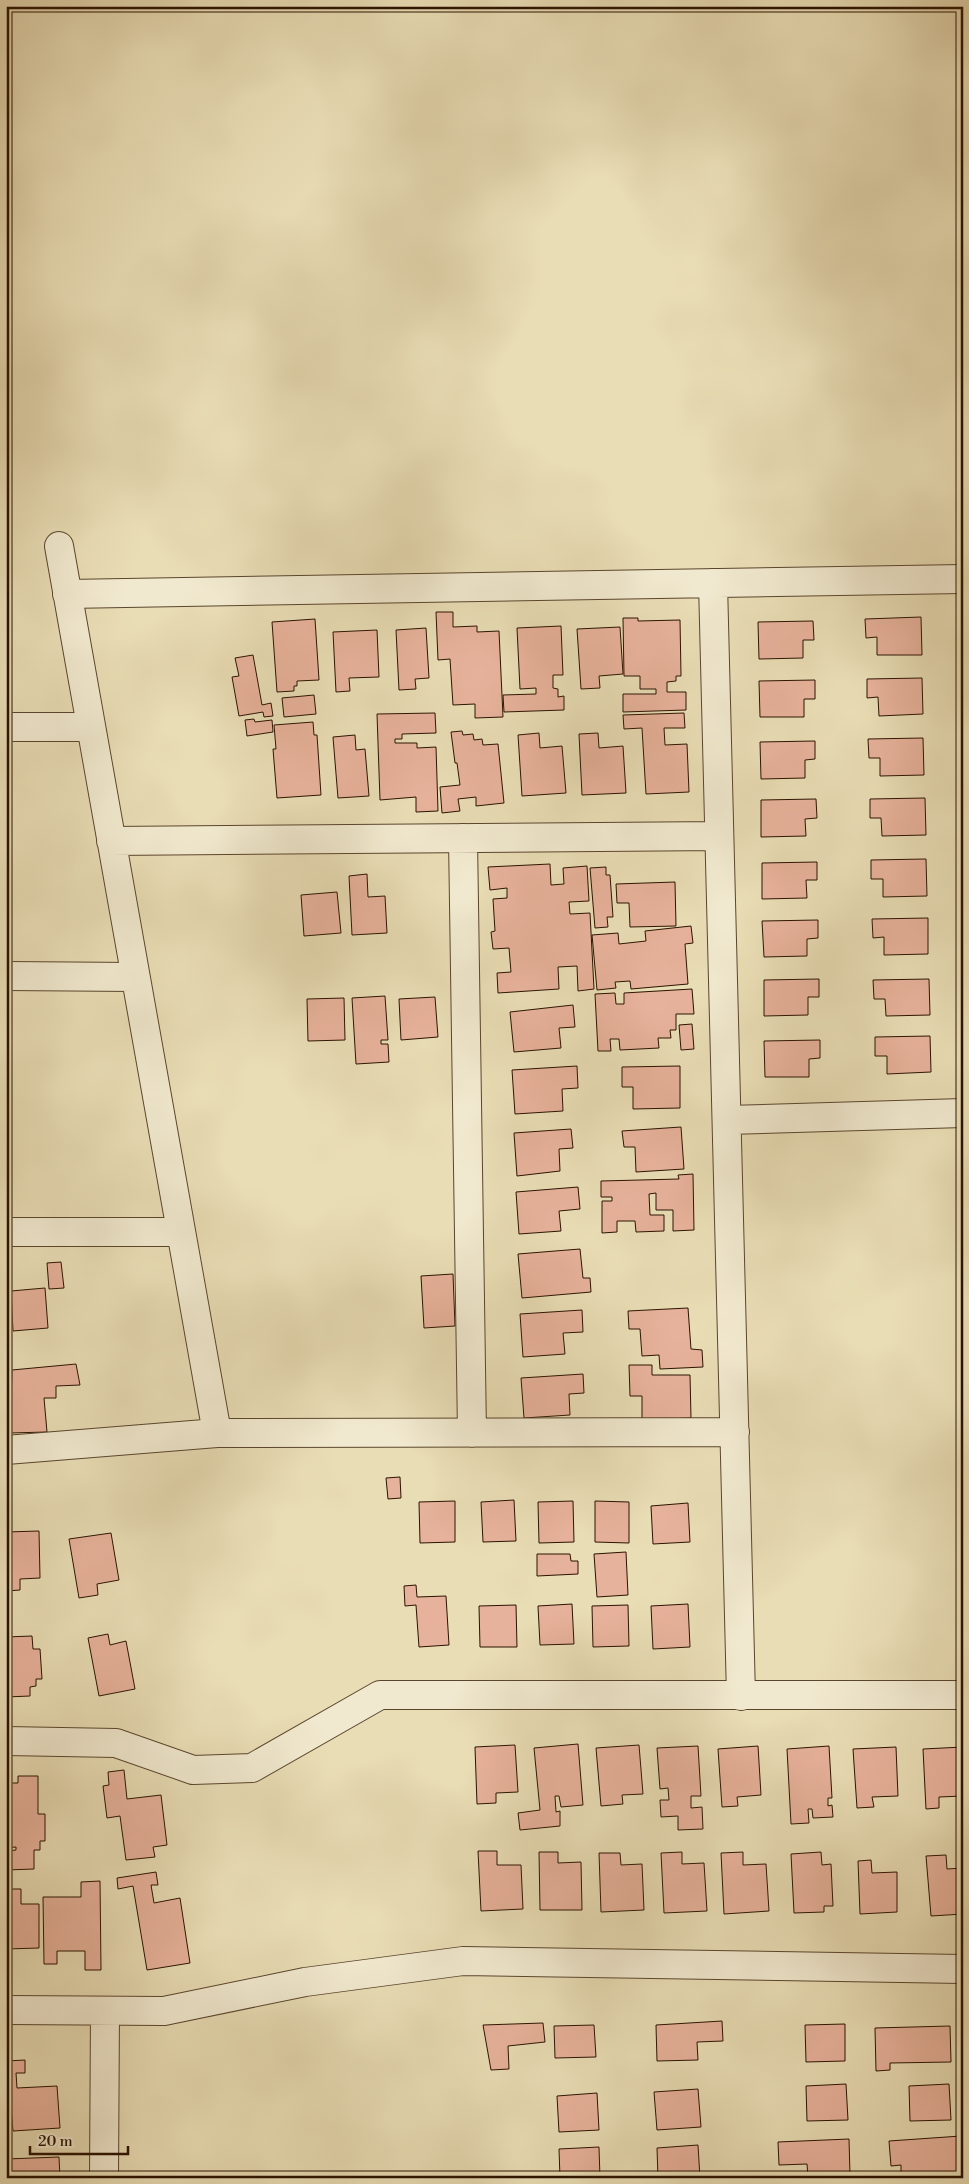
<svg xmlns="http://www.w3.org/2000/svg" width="969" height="2184" viewBox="0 0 969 2184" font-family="'Libre Bodoni',serif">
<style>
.building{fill:#e7b29b;stroke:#2b1300}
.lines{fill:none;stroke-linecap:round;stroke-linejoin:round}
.minor-casing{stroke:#5a462d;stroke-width:30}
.minor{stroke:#f1e9cf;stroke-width:28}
</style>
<rect width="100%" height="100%" fill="#e9ddb5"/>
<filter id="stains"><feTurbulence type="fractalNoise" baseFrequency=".004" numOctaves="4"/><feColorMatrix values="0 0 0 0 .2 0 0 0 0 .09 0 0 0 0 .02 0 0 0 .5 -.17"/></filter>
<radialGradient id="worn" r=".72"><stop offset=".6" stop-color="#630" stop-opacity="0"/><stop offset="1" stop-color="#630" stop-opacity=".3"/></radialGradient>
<path class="building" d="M436,612H453V627L477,626V632L499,631L503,717L475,718V704L453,705L450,659L438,660Z
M921,617L922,655H877V637L866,638L865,619Z
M623,618H638V621L680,620L681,676H676V681L667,682V692H686V710L623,712V694H656V689H640V676H624Z
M315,619L319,680L297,681V686H294V691L277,692L272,622Z
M813,621L814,640H803V658L759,659L758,622Z
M561,626L563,675H553V688L558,689V697L564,696V710L504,712L503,695L536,694V688L520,689L517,628Z
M620,627L623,674L599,676L600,688L581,689L577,629Z
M426,628L429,678L415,679L416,689L399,690L396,630Z
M377,630L379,677L349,678L350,691L336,692L333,632Z
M253,655L262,705L271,703L273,716L264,717L263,712L239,716L232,677L239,676L235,658Z
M922,678L923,714L879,716L878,697L867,698V679Z
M815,680V699H804V717H760L759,681Z
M314,695L316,714L284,717L282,698Z
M435,713L436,733L402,734V739H395V743H417V748L436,747L438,811L416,812V797L380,800L377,714Z
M684,713L685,728H664L665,745L687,744L689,792L646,794L642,728L624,729L623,715Z
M254,719L255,722L272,720L273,732L247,736L245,720Z
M313,722L314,735H317L321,795L277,798L273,749H276L274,725Z
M462,731L463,735L473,734L474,740L482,739L483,745L498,744L504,803L476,806V797L458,799L460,811L442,813L440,787L460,785L457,763H455L451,732Z
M539,733L540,748L562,746L566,793L522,796L518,735Z
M598,733L599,748L623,746L626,793L582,795L579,734Z
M355,735L356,750L365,749L369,796L338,798L333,737Z
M923,738L924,775L880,776V758H869L868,739Z
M815,741V759L805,760V778L761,779L760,742Z
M925,798L926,835L882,836L881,818H870V799Z
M816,799L817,818L805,819L806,836L761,837V800Z
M926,859L927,896L883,897V879H871V860Z
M817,862V880H806L807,898L762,899V863Z
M550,864L551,885L564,884L563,868L587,866L589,901L569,902L570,914L590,913L594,989L578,991L577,966L558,967L559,989L498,993L497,973L511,972L509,948L493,949L491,932L495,931L493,899L507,898V888L490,890L488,867Z
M606,867V875H610L613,917H607L608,927L595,928L590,868Z
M367,874L368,897L385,896L387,933L352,935L349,876Z
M675,882L676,926L630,927L629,903H617L616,884Z
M337,892L341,933L304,936L301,895Z
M928,918V954L884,955V937L873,938L872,919Z
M818,920V938L807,939V956L764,957L762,921Z
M691,926L693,943L685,944L688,984L631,989L630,981L615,982L616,988L597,990L592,935L618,933L619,944L646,941L645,931Z
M819,979V997H808V1015L764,1016V980Z
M929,979L930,1015L886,1016L885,999H874L873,980Z
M692,989L694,1014H676V1030H670L671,1038H658L659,1048L620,1050L619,1039H610L611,1051H598L595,994L615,993L616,1004H624V993Z
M385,996L388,1040H381V1044H388L389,1062L356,1064L352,998Z
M435,997L438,1037L401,1040L399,999Z
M344,998L345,1040L308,1041L307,999Z
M573,1005L575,1027L559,1028L561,1048L514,1052L510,1012Z
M692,1024L694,1049L681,1050L679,1025Z
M930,1036L931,1072L887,1074V1056H875V1037Z
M820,1040V1058L809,1059V1077H765L764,1041Z
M577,1066L578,1088L562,1089L563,1111L515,1114L512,1070Z
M680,1066V1108L633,1109V1087H622V1067Z
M681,1127L684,1169L636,1172L635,1147H624L622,1131Z
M571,1129L573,1148L559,1149L560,1171L517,1176L514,1133Z
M693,1174L694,1230L673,1231V1210H656V1193L649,1194L650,1215H664V1231L636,1232L635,1221H617V1232L602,1233V1201H612V1197H601V1181L679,1179L678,1175Z
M578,1187L580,1209L559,1211L561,1231L519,1234L516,1192Z
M580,1249L583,1278H590L591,1292L522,1298L518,1254Z
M61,1262L64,1288L49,1289L47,1263Z
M453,1274L455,1326L424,1328L421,1276Z
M45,1288L48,1328L13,1331L11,1291Z
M688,1308L691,1349L702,1350L703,1367L660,1369L659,1355L642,1356L640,1329H629L628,1311Z
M582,1310L583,1332L563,1333L565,1354L523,1357L520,1314Z
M76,1364L80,1385L56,1386V1398H44L47,1432L10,1433L12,1370Z
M629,1365H652V1375H690L691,1418L642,1420V1396H630Z
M583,1374L584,1393L569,1394L570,1415L524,1418L521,1378Z
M400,1477L401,1498L388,1499L386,1478Z
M514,1500L516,1541L483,1542L481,1502Z
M455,1501V1542L420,1543L419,1502Z
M573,1501L574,1542L539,1543L538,1502Z
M595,1501L629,1502V1543L595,1542Z
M688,1503L690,1542L653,1544L651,1506Z
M39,1531L40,1578L20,1579V1590L6,1591V1532Z
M111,1533L119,1580L97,1584L98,1595L79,1598L69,1539Z
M626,1552L628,1595L597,1597L594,1554Z
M537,1554H570L571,1561H578V1574L537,1576Z
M416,1585L417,1597L446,1596L449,1645L419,1647L416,1605L405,1606L404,1586Z
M572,1604L574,1644L540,1645L538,1606Z
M688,1604L690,1647L653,1649L651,1606Z
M516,1605L517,1647H480L479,1606Z
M628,1605L629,1646L593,1647L592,1606Z
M108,1634L110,1645L126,1641L135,1689L99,1696L88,1638Z
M32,1636L33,1649H40L42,1679H36V1686L30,1687V1696L6,1697V1637Z
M578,1744L583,1805L561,1807L559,1796H555L556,1812L560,1811V1826L520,1830L518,1813L540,1810L534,1748Z
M515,1745L518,1792L496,1793V1803L477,1804L475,1747Z
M639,1745L643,1794L622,1795L623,1804L601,1806L596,1748Z
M698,1746L701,1796H691V1808L702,1807L703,1829L678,1830V1816L661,1817L660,1800H669L668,1788L660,1789L657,1748Z
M758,1746L761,1795L737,1797L738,1806L722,1807L718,1749Z
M829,1746L832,1798H828V1806L832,1805L833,1817L813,1818L812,1809H808L809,1823L791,1824L787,1749Z
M896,1747L898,1796L872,1797L874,1807L857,1808L853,1749Z
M963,1747V1796L939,1797V1808L926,1809L923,1749Z
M6,1769L7,1783H18V1776H38V1814H45V1841H40V1850H34V1869L6,1870V1851L16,1850V1847L6,1848Z
M124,1770L127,1799L161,1795L167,1845L153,1847L155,1857L126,1860L120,1816L107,1818L103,1786L109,1785L108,1772Z
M478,1851H497V1865H521L523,1909L481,1911Z
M539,1852H558V1863L581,1862L582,1910H540Z
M682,1852V1864L704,1863L707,1911L664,1913L661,1853Z
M743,1852V1865L766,1864L769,1911L724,1914L721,1853Z
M821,1852L822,1865L831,1864L833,1906H824V1912L794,1913L791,1854Z
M599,1853H620L621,1865L642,1864L644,1910L601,1912Z
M946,1855L947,1869L963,1868V1914L931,1916L926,1856Z
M871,1860L872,1873L897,1872V1912L860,1914L858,1861Z
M156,1872L158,1885H151L154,1903L180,1898L190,1963L147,1970L133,1886L118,1889L117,1878Z
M100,1881L101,1970H85V1951H57V1964H44L43,1897H81V1882Z
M6,1889H21V1904H39V1948L6,1949Z
M722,2021L723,2041L697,2042L698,2060L657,2061L656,2025Z
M543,2023L545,2042L508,2046L509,2069L491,2070L483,2025Z
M845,2024V2061L806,2062L805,2025Z
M594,2025L596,2057L555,2058L554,2026Z
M950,2026L951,2062L890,2063V2070L876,2071L875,2028Z
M25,2060V2073H16L17,2088L57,2086L60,2128L13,2131L11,2108H6V2061Z
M846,2084L848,2120L807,2121L806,2086Z
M949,2084L951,2120L910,2121L909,2086Z
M698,2089L701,2127L657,2130L654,2092Z
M597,2093L599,2130L559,2132L557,2096Z
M961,2136L963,2178H934L933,2173L901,2175V2165L891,2166L889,2141Z
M849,2139L850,2175L808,2177L807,2164L779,2165L778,2142Z
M698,2145L700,2178H658L657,2148Z
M599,2147L600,2178H560L559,2149Z
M59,2157L60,2178H6V2159Z"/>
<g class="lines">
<defs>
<path id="minor" d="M59,546L217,1433
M713,583L741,1696
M67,594L963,579
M6,727H91
M463,838L472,1433
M111,841L719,836
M6,976L135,977
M727,1120L963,1113
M6,1232H181
M6,1450L217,1433L735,1432
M6,1741L116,1743L193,1770L252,1768L380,1695H963
M6,2010L164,2011L305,1982L463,1961L963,1969
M104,2178L105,2011"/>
</defs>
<use href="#minor" class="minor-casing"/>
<use href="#minor" class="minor"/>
</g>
<rect width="969" height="2184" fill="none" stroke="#e9ddb5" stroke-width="25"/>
<rect x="8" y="8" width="954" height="2169" fill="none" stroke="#2b1300" stroke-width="2.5"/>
<rect x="12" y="12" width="944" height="2159" fill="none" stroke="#2b1300"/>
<path d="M30 2146v8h98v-8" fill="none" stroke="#2b1300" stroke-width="2.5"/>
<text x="38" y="2146" font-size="15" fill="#2b1300" stroke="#f1e9cf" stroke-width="4" paint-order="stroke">20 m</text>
<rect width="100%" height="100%" filter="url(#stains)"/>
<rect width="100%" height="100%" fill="url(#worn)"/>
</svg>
